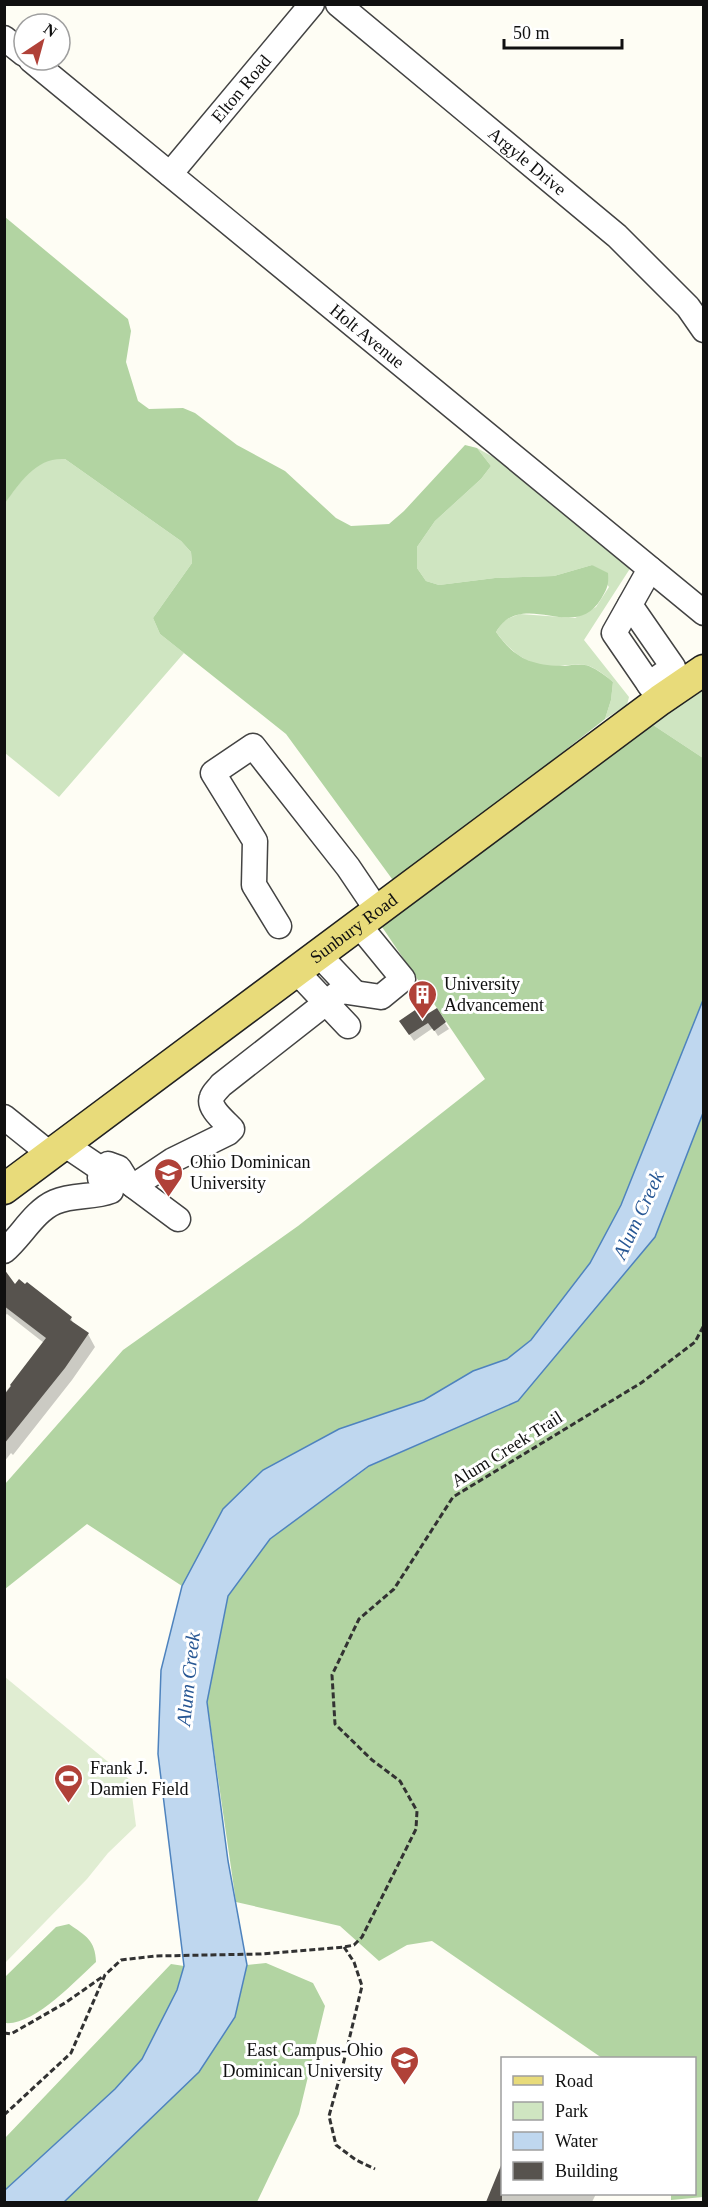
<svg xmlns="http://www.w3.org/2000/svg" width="708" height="2207" viewBox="0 0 708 2207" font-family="Georgia,serif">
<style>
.green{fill:#cfe5c1}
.forest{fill:#b2d4a2}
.pitch{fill:#e0edd2}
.water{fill:#bfd7ef;stroke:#4e83be;stroke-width:1.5}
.shadow{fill:#0003}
.building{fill:#57534e}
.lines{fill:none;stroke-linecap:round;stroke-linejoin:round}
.minor-casing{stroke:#434343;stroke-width:27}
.major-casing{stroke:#212121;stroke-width:33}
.path{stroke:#323232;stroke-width:3;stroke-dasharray:6 3;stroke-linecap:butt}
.minor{stroke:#fff;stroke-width:24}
.major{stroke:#e8db7a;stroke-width:30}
.labels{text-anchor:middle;stroke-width:6;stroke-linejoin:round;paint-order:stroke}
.street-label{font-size:18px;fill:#101010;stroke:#fff}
.poi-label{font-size:18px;fill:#101010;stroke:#fff;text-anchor:start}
.water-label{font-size:20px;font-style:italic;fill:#275794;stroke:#fff}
</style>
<rect width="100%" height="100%" fill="#fefdf4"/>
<path class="green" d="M477,448L511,467L631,567L584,640L629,697L627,705L605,719L611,700L613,682C606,676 595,667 586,665C574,663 561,667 548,666C525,664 509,650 496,632L504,620L520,614L575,618L596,607L609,587L592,565L554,576L495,578L439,585L426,581L417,568V547L435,521L481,479L491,466Z
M53,458L65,459L181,541L191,552L192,563L153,618L160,634L184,653L59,797L5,753L4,503L32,468Z
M703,683V758L650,723Z"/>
<path class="forest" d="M5,217L128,319L131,331L126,362L138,401L149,409L183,408L195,413L237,445L285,471L336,518L351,526L389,524L404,511L465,445L477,448L491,466L481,479L435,521L417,547V568L426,581L439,585L495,578L554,576L592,565L608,573C609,585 607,589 601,599C580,634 545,607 517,615C506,618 502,623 496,632C515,659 532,666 565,666C572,665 582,664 589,666C598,670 606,676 613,682L611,700L605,719L395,883L286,734L160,634L153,618L192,563L191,552L181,541L65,459C36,457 21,482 5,503Z
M650,723L703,758V1000L621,1205L590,1263L531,1340L507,1359L473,1371L424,1400L339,1429L223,1509L182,1586L87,1524L5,1589V1484L123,1350L298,1226L485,1079L378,921Z
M703,1113V2197L671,2200V2194H694V2058H602L432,1941L407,1945L379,1961L340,1926L236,1902L207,1702L228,1596L270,1539L370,1466L518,1401Z
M69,1924C86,1936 95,1940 96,1962C75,1981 34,2026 5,2023V1977L56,1927Z
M266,1963L313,1983L325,2006L299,2114L257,2202H64L199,2072L235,2017L247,1965Z
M171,1964L184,1966L177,1990L142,2059L115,2089L5,2190V2138Z"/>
<path class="pitch" d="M5,1677L130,1780L136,1826L108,1853L87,1879L5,1963Z"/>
<path class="water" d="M703,1000V1113L655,1237L518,1401L369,1466L270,1539L228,1596L207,1702L228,1861L247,1965L235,2017L199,2072L64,2202H5V2190L115,2089L142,2059L177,1990L184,1966L158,1754L161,1670L182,1586L223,1509L263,1470L339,1429L424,1400L473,1371L507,1359L531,1340L590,1263L621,1205Z"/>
<path class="shadow" d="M436,1010L449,1029L438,1036L433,1028L414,1041L405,1028Z
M4,1272L15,1286L71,1318L74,1325L88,1334L95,1347L72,1380L13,1455L11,1453L4,1462V1394L44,1343L7,1314L4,1316Z
M502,2165V2194H596L592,2202H488Z"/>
<path class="building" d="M418,1008L424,1016L437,1008L446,1022L434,1031L428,1023L409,1035L399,1021Z
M4,1269L15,1284L19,1279L25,1284L27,1282L72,1317L70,1320L89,1333L65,1368L4,1444V1395L11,1386L10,1385L46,1338L4,1306Z
M502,2163V2202H486Z"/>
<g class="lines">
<defs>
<g id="minor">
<path id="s1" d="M338,4L617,236L688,307L704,330"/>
<path d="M4,38L24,54"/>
<path id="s2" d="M31,60L704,613"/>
<path id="s3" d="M170,174L312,4"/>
<path d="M650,569L614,633L660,700"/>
<path d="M630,605L673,667L649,684"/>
<path d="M279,926L254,885L255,841L213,773L253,746L348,867L377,910"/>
<path d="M318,954L353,991"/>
<path d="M296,971L348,1026"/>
<path d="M4,1117L50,1154"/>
<path d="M64,1144L101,1169L108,1164L119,1168L127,1181L178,1219"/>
<path d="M134,1186L173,1160L228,1133L232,1129C226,1122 207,1108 212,1097C213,1093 218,1089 221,1085L341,991L381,997L403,979L358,924"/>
<path d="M4,1251C21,1237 34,1211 55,1202C73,1194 93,1198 111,1191L100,1178L101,1169"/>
</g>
<g id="major">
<path id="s4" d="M4,1189L660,700L704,670"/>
</g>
</defs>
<use href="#minor" class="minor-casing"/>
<use href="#major" class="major-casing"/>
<path class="path" d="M344,1947L354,1962L362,1986L342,2069L329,2116L336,2145L356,2160L375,2169
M4,2033L11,2034L65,2003L105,1975
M4,2115L71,2053L105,1975L121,1960L155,1956L260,1954L344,1947L354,1945L362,1937L416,1829L417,1811L400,1781L372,1760L335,1724L332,1675L359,1619L394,1589L453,1497L641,1383L695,1342L704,1325"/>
<use href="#minor" class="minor"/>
<use href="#major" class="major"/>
</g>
<defs>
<symbol id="building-pin" viewBox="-11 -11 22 30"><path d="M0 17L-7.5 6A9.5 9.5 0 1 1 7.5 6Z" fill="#b04138" stroke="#fff"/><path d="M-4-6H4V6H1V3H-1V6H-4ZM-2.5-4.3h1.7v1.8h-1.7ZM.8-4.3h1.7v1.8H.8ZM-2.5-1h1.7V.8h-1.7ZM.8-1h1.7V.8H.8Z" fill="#fff"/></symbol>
<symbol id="university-pin" viewBox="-11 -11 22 30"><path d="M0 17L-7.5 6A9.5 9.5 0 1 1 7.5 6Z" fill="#b04138" stroke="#fff"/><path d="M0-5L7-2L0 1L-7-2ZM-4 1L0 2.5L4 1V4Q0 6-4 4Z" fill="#fff"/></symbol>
<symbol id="stadium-pin" viewBox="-11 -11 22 30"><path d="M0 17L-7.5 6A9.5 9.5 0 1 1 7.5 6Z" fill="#b04138" stroke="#fff"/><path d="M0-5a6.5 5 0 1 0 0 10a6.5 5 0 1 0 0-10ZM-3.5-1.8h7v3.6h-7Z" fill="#fff"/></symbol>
</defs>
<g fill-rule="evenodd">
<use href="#building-pin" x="406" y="978" width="33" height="45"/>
<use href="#university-pin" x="152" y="1156" width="33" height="45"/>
<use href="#stadium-pin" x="52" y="1762" width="33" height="45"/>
<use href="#university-pin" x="388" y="2044" width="33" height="45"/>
</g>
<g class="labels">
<g class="street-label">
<text dy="6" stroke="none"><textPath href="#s3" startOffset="111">Elton Road</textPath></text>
<text dy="6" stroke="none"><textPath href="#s1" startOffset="246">Argyle Drive</textPath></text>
<text dy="6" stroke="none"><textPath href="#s2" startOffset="435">Holt Avenue</textPath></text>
<text dy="6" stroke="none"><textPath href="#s4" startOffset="436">Sunbury Road</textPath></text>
<text transform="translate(507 1449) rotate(-32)" y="6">Alum Creek Trail</text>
</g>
<g class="poi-label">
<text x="444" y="990">University<tspan x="444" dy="21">Advancement</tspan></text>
<text x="190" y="1168">Ohio Dominican<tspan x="190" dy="21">University</tspan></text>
<text x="90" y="1774">Frank J.<tspan x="90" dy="21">Damien Field</tspan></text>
<text x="383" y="2056" text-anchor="end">East Campus-Ohio<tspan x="383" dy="21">Dominican University</tspan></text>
</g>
<g class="water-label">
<text transform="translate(638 1215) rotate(-65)" y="7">Alum Creek</text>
<text transform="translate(188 1679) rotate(-84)" y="7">Alum Creek</text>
</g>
</g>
<rect width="708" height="2207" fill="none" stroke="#101010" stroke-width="12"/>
<rect x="501" y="2057" width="195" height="138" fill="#ffffff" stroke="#9f9f9f" stroke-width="1.5"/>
<rect x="513" y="2076" width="30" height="9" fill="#e8db7a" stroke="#9f9f9f" stroke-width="1.5"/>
<text x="555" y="2087" font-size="18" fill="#101010">Road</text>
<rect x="513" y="2102" width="30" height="18" fill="#cfe5c1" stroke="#9f9f9f" stroke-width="1.5"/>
<text x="555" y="2117" font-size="18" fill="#101010">Park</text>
<rect x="513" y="2132" width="30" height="18" fill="#bfd7ef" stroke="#9f9f9f" stroke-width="1.5"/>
<text x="555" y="2147" font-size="18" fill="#101010">Water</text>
<rect x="513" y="2162" width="30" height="18" fill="#57534e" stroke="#9f9f9f" stroke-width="1.5"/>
<text x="555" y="2177" font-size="18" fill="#101010">Building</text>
<g transform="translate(42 42) rotate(36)"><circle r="28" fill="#ffffff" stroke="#9f9f9f" stroke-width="1.5"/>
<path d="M0-4.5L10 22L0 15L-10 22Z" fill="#b04138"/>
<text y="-9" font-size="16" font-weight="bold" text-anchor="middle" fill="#101010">N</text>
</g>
<path d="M504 39v9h118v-9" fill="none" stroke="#101010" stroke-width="3"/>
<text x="513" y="39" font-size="18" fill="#101010" stroke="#ffffff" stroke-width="4.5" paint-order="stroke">50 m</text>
</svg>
